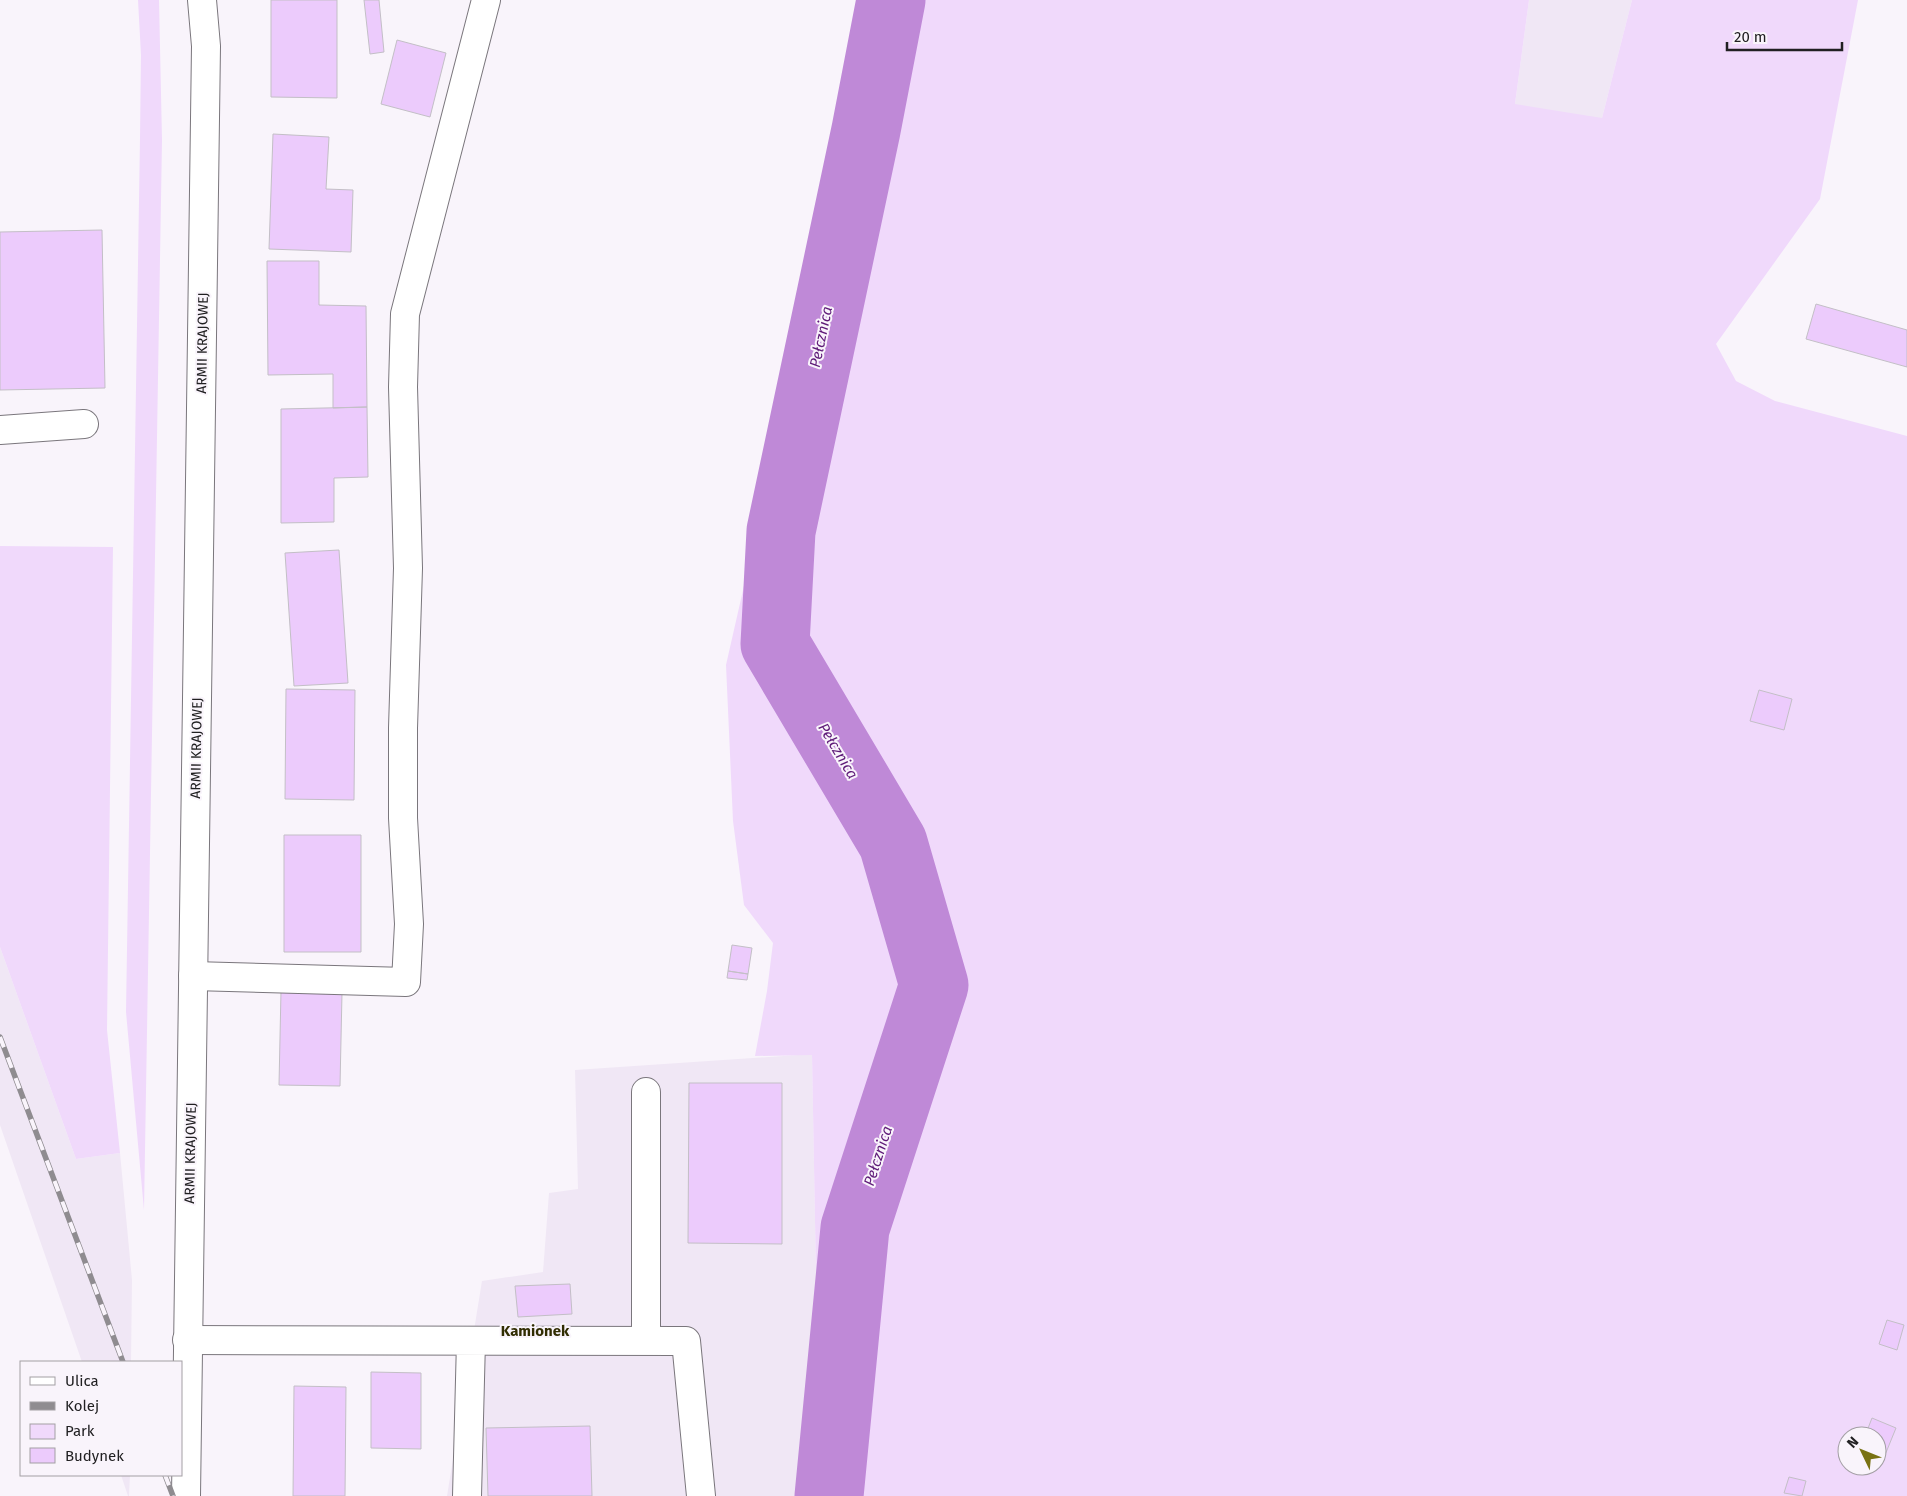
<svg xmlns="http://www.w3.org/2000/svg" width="1907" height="1496" viewBox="0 0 1907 1496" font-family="'Fira Sans',sans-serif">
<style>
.built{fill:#f0e7f5}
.green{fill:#f0d9fb;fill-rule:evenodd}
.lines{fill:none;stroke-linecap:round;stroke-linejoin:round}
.river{stroke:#bf89d7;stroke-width:69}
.building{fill:#eccbfc;stroke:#c3bfc6}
.minor-casing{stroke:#7a767c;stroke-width:30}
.major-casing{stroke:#7a767c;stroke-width:30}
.minor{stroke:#fff;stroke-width:28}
.major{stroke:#fff;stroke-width:28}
.rail-casing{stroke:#8f8c90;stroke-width:5.5}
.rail{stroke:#f9f4fb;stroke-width:4;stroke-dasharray:11;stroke-linecap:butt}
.labels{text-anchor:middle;stroke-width:4;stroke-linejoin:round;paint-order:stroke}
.street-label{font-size:14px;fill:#212022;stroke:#f9f4fb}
.water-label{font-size:15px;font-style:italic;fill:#5d1977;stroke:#f9f4fb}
.neighbourhood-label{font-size:15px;font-weight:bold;fill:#312d02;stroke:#f9f4fb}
</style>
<rect width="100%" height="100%" fill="#f9f4fb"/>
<path class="built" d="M1529,0H1632L1602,118L1192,1496L1515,104Z
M0,947L76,1159L120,1153L132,1280L131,1362H82L0,1125Z
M812,1054L820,1496H447L482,1281L543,1272L549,1193L578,1189L575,1070Z
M121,1475H130L129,1496H128Z"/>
<path class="green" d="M138,0H159L162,140L144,1210L126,1012L140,138L141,55Z
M873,0H1529L1515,104L1602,118L1632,0H1858L1820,199L1716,344L1736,381L1775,401L1907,436V1496H820L812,1055L755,1056L767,991L773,943L744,905L733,821L726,665L788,392ZM1847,1436H1877V1466H1847Z
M0,546L113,547L107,1030L120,1153L76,1159L0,947Z"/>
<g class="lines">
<path class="river" d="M829,1496L855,1228L934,985L893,843L775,644L781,531L866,130L891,0"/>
</g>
<path class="building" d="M271,0H337V98L271,97Z
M364,0H379L384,52L370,54Z
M397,40L446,53L430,117L381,104Z
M273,134L329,137L326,189L353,190L351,252L269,249Z
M102,230L105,388L0,390V232Z
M267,261H319V305L366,306L367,407L333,408V374L268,375Z
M1816,304L1907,330V367L1806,339Z
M367,407L368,477L334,478V522L281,523V409Z
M339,550L348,683L294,686L285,553Z
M286,689L355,690L354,800L285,799Z
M1759,690L1792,699L1784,730L1750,721Z
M284,835H361V952H284Z
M732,945L752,948L748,974L728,971Z
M728,971L748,974L747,980L727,978Z
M281,991L342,993L340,1086L279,1085Z
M689,1083H782V1244L688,1243Z
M570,1284L572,1314L518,1317L515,1286Z
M1887,1320L1904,1325L1897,1350L1879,1344Z
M371,1372L421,1373V1449L371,1448Z
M294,1386L346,1387L345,1496H293Z
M1872,1418L1896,1428L1885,1455L1877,1451V1436H1865Z
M590,1426L592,1496H488L486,1428Z
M1789,1477L1806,1481L1802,1496L1784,1493Z"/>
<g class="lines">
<defs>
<path id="minor" d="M0,430L84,424
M193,976L406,982L409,924L403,818V728L408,568L403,387L405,314L486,0
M187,1340L686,1341L701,1496
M646,1341V1092
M467,1496L471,1341"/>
<path id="major" d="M186,1496L206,46L202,0"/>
</defs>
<use href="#minor" class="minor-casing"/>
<use href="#major" class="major-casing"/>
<use href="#minor" class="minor"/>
<use href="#major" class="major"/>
<defs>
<path id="rail" d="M0,1037L123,1362
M165,1475L173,1496"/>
</defs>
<use href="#rail" class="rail-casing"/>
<use href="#rail" class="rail"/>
</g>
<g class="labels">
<g class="street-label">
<text transform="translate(202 343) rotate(-89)" y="5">ARMII KRAJOWEJ</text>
<text transform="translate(196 748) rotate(-89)" y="5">ARMII KRAJOWEJ</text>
<text transform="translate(190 1153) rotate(-89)" y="5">ARMII KRAJOWEJ</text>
</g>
<g class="water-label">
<text transform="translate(821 337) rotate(-78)" y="5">Pełcznica</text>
<text transform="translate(838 751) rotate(59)" y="5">Pełcznica</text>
<text transform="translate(878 1156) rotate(-72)" y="5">Pełcznica</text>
</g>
<g class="neighbourhood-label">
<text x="535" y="1336">Kamionek</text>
</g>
</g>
<rect x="20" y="1361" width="162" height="115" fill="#f9f4fb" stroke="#a39fa4"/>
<rect x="30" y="1377" width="25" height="8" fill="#ffffff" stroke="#a39fa4"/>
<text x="65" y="1386" font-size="15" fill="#212022">Ulica</text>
<rect x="30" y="1402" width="25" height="8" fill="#8f8c90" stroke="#a39fa4"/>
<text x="65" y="1411" font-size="15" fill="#212022">Kolej</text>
<rect x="30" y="1424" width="25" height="15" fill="#f0d9fb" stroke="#a39fa4"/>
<text x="65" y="1436" font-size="15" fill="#212022">Park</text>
<rect x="30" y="1448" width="25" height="15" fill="#eccbfc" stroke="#a39fa4"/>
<text x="65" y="1461" font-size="15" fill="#212022">Budynek</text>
<g transform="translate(1862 1451) rotate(313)"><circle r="24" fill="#f9f4fb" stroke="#a39fa4"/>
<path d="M0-4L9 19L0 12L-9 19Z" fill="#797213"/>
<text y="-8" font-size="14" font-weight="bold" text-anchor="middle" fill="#212022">N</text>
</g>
<path d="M1727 42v8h115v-8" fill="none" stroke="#212022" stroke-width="2.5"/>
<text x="1734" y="42" font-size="15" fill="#212022" stroke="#f9f4fb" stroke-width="4" paint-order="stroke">20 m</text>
</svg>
